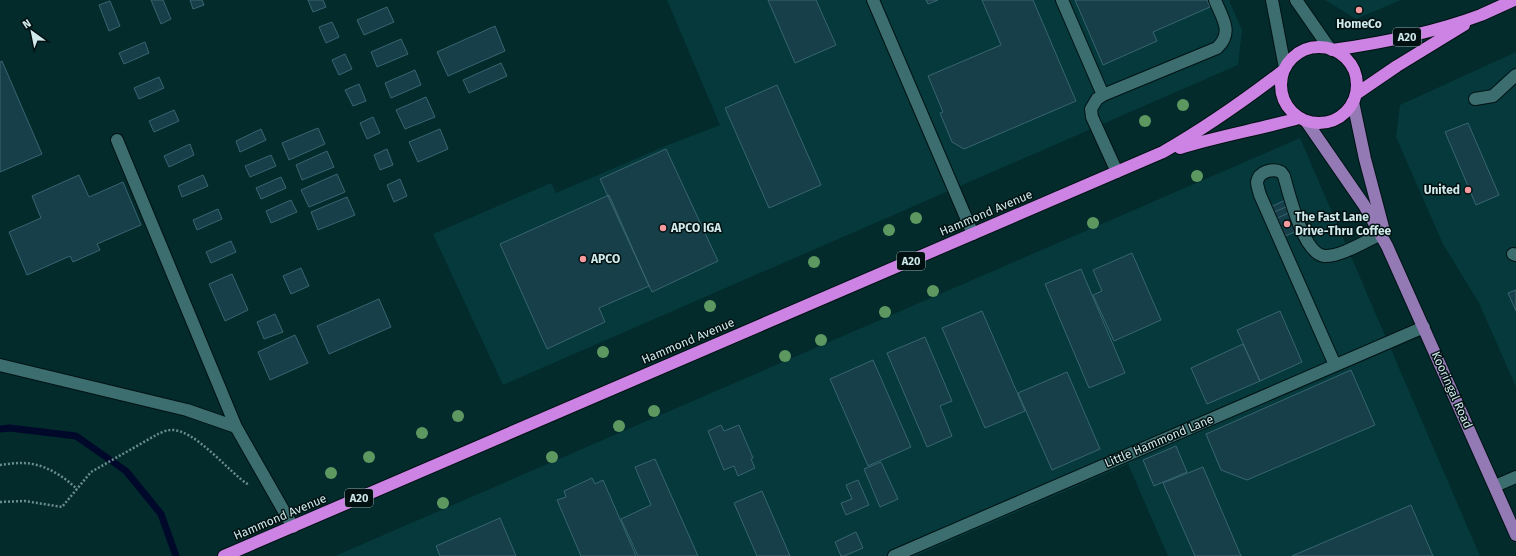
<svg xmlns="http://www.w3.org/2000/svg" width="1516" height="556" viewBox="0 0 1516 556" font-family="'Fira Sans',sans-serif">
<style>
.built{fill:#05393b}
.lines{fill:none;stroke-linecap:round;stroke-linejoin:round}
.stream{stroke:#00092a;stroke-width:7}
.building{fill:#163f49;stroke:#386571}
.minor-casing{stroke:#001213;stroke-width:14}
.major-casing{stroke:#001213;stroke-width:14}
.highway-casing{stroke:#001213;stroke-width:14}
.path{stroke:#6c8d8e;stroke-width:2.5;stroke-dasharray:2 2;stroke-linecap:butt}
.minor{stroke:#3c6d6f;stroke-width:12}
.major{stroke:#937ab5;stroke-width:12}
.highway{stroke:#cd83e3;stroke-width:12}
.tree{fill:#5d9861}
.poi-dot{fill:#f59b9d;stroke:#011112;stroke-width:1.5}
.labels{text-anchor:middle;stroke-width:3;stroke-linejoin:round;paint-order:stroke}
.shield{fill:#011112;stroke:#92a8a9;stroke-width:1}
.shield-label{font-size:11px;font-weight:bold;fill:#d0e9ea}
.poi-label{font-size:12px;font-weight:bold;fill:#d0e9ea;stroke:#011112;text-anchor:start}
.street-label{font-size:12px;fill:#d0e9ea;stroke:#011112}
</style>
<rect width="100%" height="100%" fill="#032b2c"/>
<path class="built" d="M667,0H1229L1242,30L1238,65L503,385L433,234L551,183L556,193L668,145L720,125Z
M1325,0H1401L1356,19Z
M1516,52V387L1479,303L1443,244L1396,137L1400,105Z
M1300,138L1480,556H1168L1128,464L915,556H335Z"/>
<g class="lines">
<path class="stream" d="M0,429L10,428L76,436L126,471L161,514L176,556"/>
</g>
<path class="building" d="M151,0H163L171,19L161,24Z
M190,0H202L204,5L193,9Z
M308,0H323L326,7L313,12Z
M768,0H816L836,45L795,63Z
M926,0H938L928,4Z
M982,0H1033L1076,101L964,149L952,142L940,113L943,112L928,76L1001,45Z
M1075,0H1207L1210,7L1153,32L1157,41L1103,65Z
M110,1L120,26L109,31L99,5Z
M387,7L394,22L364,35L357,20Z
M332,22L339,37L326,43L319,27Z
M495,26L505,51L448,76L437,52Z
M401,39L408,54L377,67L371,52Z
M145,42L149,53L124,64L119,53Z
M345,54L352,69L339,75L332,60Z
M2,61L42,154L0,172V62Z
M501,63L507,76L469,93L463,80Z
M415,70L421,85L391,98L385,83Z
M159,77L164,88L139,99L134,88Z
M359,84L366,101L353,106L345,90Z
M777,85L821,185L769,208L725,108Z
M426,97L435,117L405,129L396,110Z
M174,110L179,121L154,132L149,121Z
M373,117L380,133L367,139L360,123Z
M1468,123L1499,195L1476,205L1445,132Z
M318,128L325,144L289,160L282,143Z
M261,129L266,140L240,152L236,141Z
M440,129L448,149L418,162L409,142Z
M190,144L194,155L169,167L164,156Z
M387,149L393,165L380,170L374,155Z
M666,149L718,261L652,292L600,179Z
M327,151L334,167L302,180L296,165Z
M271,155L276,166L250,177L245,166Z
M337,174L345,192L309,207L301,190Z
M79,175L89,197L123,182L141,225L97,244L100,250L73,262L70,256L27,275L9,232L41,218L32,196Z
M203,175L208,186L182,197L178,186Z
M281,177L286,188L261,199L256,188Z
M400,179L407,196L394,202L387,185Z
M609,195L649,286L599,308L605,322L547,349L500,244Z
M347,197L355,215L318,230L311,212Z
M1288,199L1293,211L1273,220L1268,208Z
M291,200L297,212L271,223L266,211Z
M1286,207L1297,231L1285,236L1274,212Z
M218,209L222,219L197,230L193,220Z
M231,241L236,252L211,263L206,252Z
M1132,253L1161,320L1114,341L1093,295L1102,291L1093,270Z
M301,268L309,286L291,294L283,276Z
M1081,269L1125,373L1089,388L1045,284Z
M232,274L248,310L225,321L209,284Z
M1516,290V311L1508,293Z
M379,299L391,327L329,354L317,326Z
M982,311L1025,411L985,428L942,328Z
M1280,311L1302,362L1260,381L1237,330Z
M275,314L283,332L264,339L257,322Z
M295,335L308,363L270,380L258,352Z
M925,337L952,401L940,406L952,436L927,447L887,353Z
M1243,344L1260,381L1207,404L1191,368Z
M873,360L911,447L868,466L830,379Z
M1351,370L1375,425L1247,480L1221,470L1206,434Z
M1067,372L1100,449L1052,470L1018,393Z
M721,425L724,431L739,425L753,458L751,459L755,468L738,476L734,466L724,470L708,431Z
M1176,446L1187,472L1154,486L1143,460Z
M655,459L698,556H638L621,519L651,505L635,467Z
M881,462L898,499L880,507L864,469Z
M1203,467L1241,556H1195L1163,483Z
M592,478L595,484L603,480L636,556H581L557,500L566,497L564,491Z
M858,480L869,505L846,515L841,503L852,499L846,485Z
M762,491L790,556H757L734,503Z
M1411,505L1433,556H1292Z
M500,518L516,556H440L436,546Z
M856,532L863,548L844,556H841L835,542Z"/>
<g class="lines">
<defs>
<path id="minor" d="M873,0L973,234
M1062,0L1103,95L1097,99L1091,109L1092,117L1117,172
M1272,0L1285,68
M1296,0L1330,49
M1103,95L1217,48C1234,32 1222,18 1215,0
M1475,99L1493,96L1516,75
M117,140L236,427L293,527
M1513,254L1516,255
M0,365L187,410L236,427
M1335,365L1260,195C1259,191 1257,186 1257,182C1259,171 1273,168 1281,172L1284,176C1289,194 1303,253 1324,256C1340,257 1366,241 1381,234
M1495,486L1516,477
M894,556L1424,327"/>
<path id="major" d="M1353,102L1365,159L1384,231
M1306,121L1364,205L1387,246L1516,535"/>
<path id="highway" d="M1281 85a38 38 0 1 1 76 0a38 38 0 1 1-76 0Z
M1332,50C1382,43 1433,33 1481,15C1492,10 1503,5 1514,0
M1356,94L1397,66L1464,25
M1180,148C1219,136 1260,129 1299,118
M224,556L1163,152C1205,128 1245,100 1284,70"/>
</defs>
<use href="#minor" class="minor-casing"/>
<use href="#major" class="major-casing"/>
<use href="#highway" class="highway-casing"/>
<path class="path" d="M0,465C7,464 15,463 22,463C43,463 62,475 77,489
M0,502L25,501L62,507L91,472L158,434C161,433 166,430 170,430C195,428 229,473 249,485"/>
<use href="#minor" class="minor"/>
<use href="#major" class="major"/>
<use href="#highway" class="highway"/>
</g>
<g class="tree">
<circle cx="1183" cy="105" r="6"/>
<circle cx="1145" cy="121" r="6"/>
<circle cx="1197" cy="176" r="6"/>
<circle cx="916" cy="218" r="6"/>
<circle cx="1093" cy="223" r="6"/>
<circle cx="889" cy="230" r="6"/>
<circle cx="814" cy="262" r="6"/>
<circle cx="933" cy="291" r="6"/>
<circle cx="710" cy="306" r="6"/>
<circle cx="885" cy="312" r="6"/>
<circle cx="821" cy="340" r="6"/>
<circle cx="603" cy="352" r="6"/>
<circle cx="785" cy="356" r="6"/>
<circle cx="654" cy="411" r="6"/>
<circle cx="458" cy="416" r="6"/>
<circle cx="619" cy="426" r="6"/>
<circle cx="422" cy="433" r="6"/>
<circle cx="369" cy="457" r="6"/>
<circle cx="552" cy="457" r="6"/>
<circle cx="331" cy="473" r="6"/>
<circle cx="443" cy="503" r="6"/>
</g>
<g class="poi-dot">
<circle cx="1359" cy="10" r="4"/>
<circle cx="1468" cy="190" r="4"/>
<circle cx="1287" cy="224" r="4"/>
<circle cx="663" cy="228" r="4"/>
<circle cx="583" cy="259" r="4"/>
</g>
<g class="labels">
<g class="shield">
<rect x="1393" y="28" width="28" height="18" rx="3"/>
<rect x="897" y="252" width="28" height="18" rx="3"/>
<rect x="345" y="489" width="28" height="18" rx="3"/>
</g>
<g class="shield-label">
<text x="1407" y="41">A20</text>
<text x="911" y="265">A20</text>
<text x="359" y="502">A20</text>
</g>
<g class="poi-label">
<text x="1359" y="28" text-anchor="middle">HomeCo</text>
<text x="1460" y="194" text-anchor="end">United</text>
<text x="1295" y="221">The Fast Lane<tspan x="1295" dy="14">Drive-Thru Coffee</tspan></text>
<text x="671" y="232">APCO IGA</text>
<text x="591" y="263">APCO</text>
</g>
<g class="street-label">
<text transform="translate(986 213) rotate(-23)" y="4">Hammond Avenue</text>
<text transform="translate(688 341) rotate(-23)" y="4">Hammond Avenue</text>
<text transform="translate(1452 390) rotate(66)" y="4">Kooringal Road</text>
<text transform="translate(1159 441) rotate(-23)" y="4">Little Hammond Lane</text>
<text transform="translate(280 517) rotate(-23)" y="4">Hammond Avenue</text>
</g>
</g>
<g transform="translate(32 32) rotate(327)" stroke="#011112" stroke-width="3" paint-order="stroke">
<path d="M0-3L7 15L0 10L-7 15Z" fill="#d0e9ea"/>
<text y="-6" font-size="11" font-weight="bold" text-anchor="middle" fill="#d0e9ea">N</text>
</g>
</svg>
